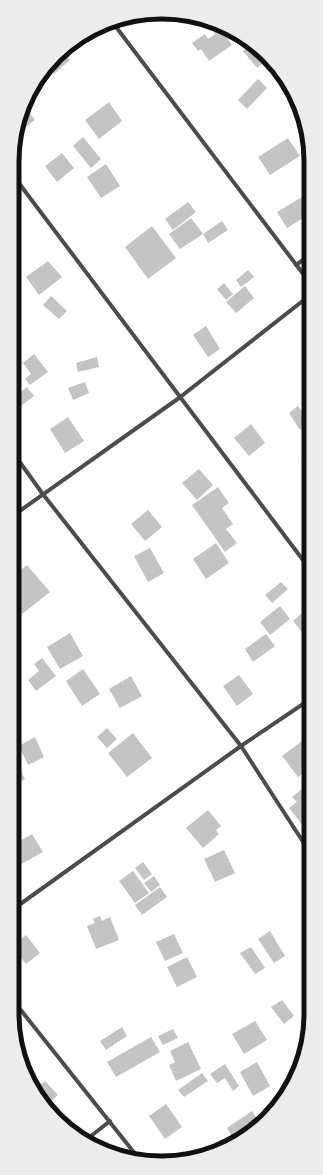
<svg xmlns="http://www.w3.org/2000/svg" width="323" height="1175" viewBox="0 0 323 1175" font-family="'Fira Sans Condensed',sans-serif">
<style>
.building{fill:#c4c4c4}
.lines{fill:none;stroke-linecap:round;stroke-linejoin:round}
.minor{stroke:#4c4c4c;stroke-width:4}
.rim{fill:none;stroke:#111;stroke-width:5}
</style>
<rect width="100%" height="100%" fill="#fff"/>
<path class="building" d="M209,21L217,24L232,45L209,61L201,49L198,51L192,43L205,34L208,39L215,34L207,23Z
M223,26L228,28L240,36L233,41Z
M251,44L269,58L257,68L243,51Z
M63,52L70,60L54,74L49,67Z
M258,79L267,88L247,109L238,100Z
M109,102L122,121L99,139L85,120Z
M25,107L35,120L15,135V133Z
M300,109L308,135H307L293,113Z
M83,137L101,159L91,168L73,146Z
M288,138L300,156L270,175L258,157Z
M62,153L74,168L57,182L45,166Z
M106,164L120,186L101,198L87,177Z
M302,197L310,211V214L287,228L277,212Z
M188,202L196,212L173,230L165,219Z
M191,218L203,234L180,249L169,234Z
M222,221L228,230L208,243L203,234Z
M152,226L176,258L148,279L125,247Z
M48,261L62,277L39,295L26,277Z
M248,270L254,277L241,287L236,280Z
M224,283L233,294L226,300L217,289Z
M245,286L254,298L236,313L226,302Z
M51,296L67,311L59,319L43,305Z
M206,326L220,349L208,357L193,335Z
M34,354L48,372L30,385L25,379L31,374L23,363Z
M97,357L99,367L78,372L76,363Z
M309,369V382L303,373Z
M85,382L89,393L73,400L68,388Z
M27,387L34,396L14,411V397Z
M298,406L309,421V423L300,430L289,413Z
M68,417L84,441L65,453L50,429Z
M251,424L265,443L249,456L234,438Z
M309,451V468L301,458Z
M199,469L213,485L197,500L182,483Z
M218,487L229,503L222,508L233,524L226,529L237,543L225,552L192,505Z
M148,510L162,527L145,541L131,524Z
M216,543L229,563L206,579L193,559Z
M150,548L164,573L148,582L134,556Z
M27,565L50,592L22,614L13,604V576Z
M281,582L288,589L272,603L265,595Z
M280,606L290,619L270,635L260,622Z
M302,613L309,622V635L306,637L293,621Z
M70,633L83,656L60,669L47,647Z
M266,634L275,646L253,662L245,649Z
M42,658L56,676L36,691L28,680L39,671L34,664Z
M83,669L100,694L82,706L66,681Z
M239,675L253,694L237,706L223,686Z
M131,676L142,696L120,708L109,689Z
M107,728L117,739L107,748L97,737Z
M133,733L152,758L127,777L108,753Z
M35,737L44,757L28,765L19,746Z
M302,741L309,751V769L298,777L282,756Z
M16,761L25,779L13,785V763Z
M303,788L307,794L309,793V824L304,827L289,808L297,802L292,797Z
M208,810L221,826L216,830L219,834L203,848L186,828Z
M32,834L43,852L18,866L13,855V845Z
M224,850L235,873L215,882L204,859Z
M143,862L152,874L144,880L135,868Z
M133,871L149,893L135,903L119,881Z
M154,876L160,885L151,892L144,883Z
M160,887L167,897L142,915L135,905Z
M100,916L102,921L110,917L119,940L96,949L87,926L95,923L93,919Z
M270,931L285,956L274,963L258,939Z
M174,934L183,953L165,961L156,942Z
M26,935L40,953L26,964L12,946Z
M251,947L265,968L255,974L240,953Z
M187,957L197,977L177,987L167,967Z
M282,1000L294,1016L284,1024L271,1007Z
M255,1021L267,1040L244,1054L232,1034Z
M122,1027L127,1036L106,1050L100,1041Z
M173,1029L178,1038L163,1045L158,1036Z
M151,1037L160,1052L116,1077L107,1062Z
M188,1042L201,1069L176,1081L169,1065L175,1062L170,1051Z
M257,1062L270,1086L253,1096L240,1072Z
M225,1064L239,1086L233,1091L225,1078L217,1083L210,1074Z
M300,1064L296,1074L293,1069Z
M29,1071L41,1084L45,1081L58,1095L46,1106L25,1074Z
M202,1073L208,1081L184,1097L178,1090Z
M166,1104L182,1127L165,1139L149,1116Z
M252,1111L260,1123L253,1132L245,1136L243,1132L233,1138L227,1128Z"/>
<g class="lines">
<path class="minor" d="M113,23L310,283
M15,178L309,568
M296,265L310,255
M14,454L42,493L241,746L309,851
M14,515L179,398L309,296
M12,910L241,746L309,700
M12,999L140,1160
M86,1140L110,1121"/>
</g>
<path d="M0 0H323V1175H0ZM161 19H162A142 142 0 0 1 304 161V1014A142 142 0 0 1 162 1156H161A142 142 0 0 1 19 1014V161A142 142 0 0 1 161 19Z" fill="#ececec" fill-rule="evenodd"/>
<path class="rim" d="M161 19H162A142 142 0 0 1 304 161V1014A142 142 0 0 1 162 1156H161A142 142 0 0 1 19 1014V161A142 142 0 0 1 161 19Z"/>
</svg>
